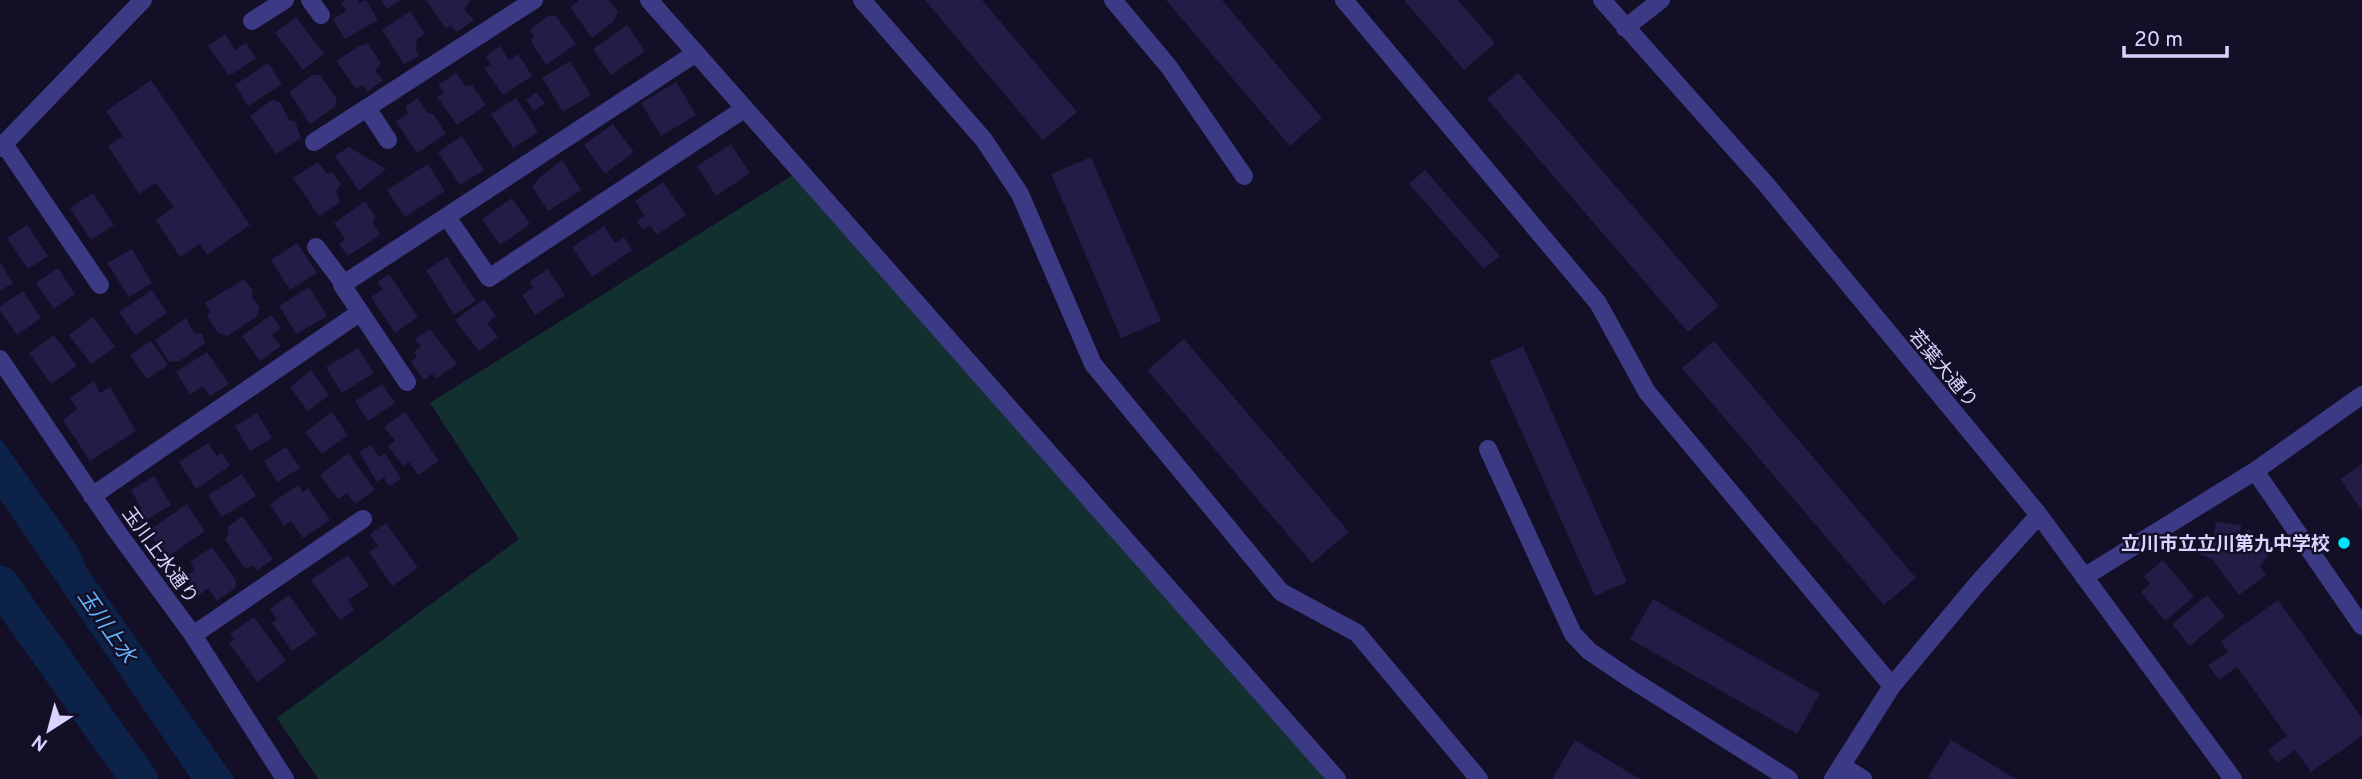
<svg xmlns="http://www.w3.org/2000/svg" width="2362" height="779" viewBox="0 0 2362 779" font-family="Overpass,'Noto Sans JP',sans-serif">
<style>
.green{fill:#12302f}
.water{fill:#0c2248}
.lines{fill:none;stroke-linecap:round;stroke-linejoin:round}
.canal{stroke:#0c2248;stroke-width:37}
.building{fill:#241b47}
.minor{stroke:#3d3a85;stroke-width:18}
.poi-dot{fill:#00e5ff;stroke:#130f26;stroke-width:2.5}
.labels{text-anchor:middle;stroke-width:5;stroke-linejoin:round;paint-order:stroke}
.street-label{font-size:19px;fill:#d9d4ff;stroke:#130f26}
.poi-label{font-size:19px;font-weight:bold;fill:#d9d4ff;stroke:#130f26;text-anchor:end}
.water-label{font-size:21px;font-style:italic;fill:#62b6ff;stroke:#130f26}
</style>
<rect width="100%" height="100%" fill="#130f26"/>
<path class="green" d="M793,175L1327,779H318L277,718L519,539L430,403Z"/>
<path class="water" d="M0,438L77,546L87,569L235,779H191L190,777L0,499Z"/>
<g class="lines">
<path class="canal" d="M0,584L139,779"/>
</g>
<path class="building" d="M346,0H358L360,3L366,0L378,20L345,39L333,19L346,11L341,3Z
M381,0H401L387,9Z
M426,0H471L464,10L474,20L457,32L450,26L445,28Z
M579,0H609L618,12L613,22L592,38L570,7Z
M925,0H982L1077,112L1043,140Z
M1166,0H1222L1322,118L1290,146Z
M1404,0H1458L1495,43L1464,70Z
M410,11L425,34L417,39L416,50L419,56L404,64L382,30Z
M548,16H556L576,44L546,65L531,42L534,36L530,30Z
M296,17L324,54L303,70L275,33Z
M627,25L645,51L611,75L593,49Z
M225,34L235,50L246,43L256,58L229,76L208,46Z
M368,44L381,63L375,71L383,80L367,92L363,85L356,89L336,61L359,46Z
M500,46L509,60L518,54L532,76L503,95L484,68L491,64L486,56Z
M570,61L591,95L563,112L542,78Z
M268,63L282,84L248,106L235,85Z
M456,73L465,86L472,85L486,105L457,125L437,97L444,93L438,85Z
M1518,73L1719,306L1688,332L1487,99Z
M312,75H320L337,99L335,107L310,124L289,92Z
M151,80L250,225L207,255L200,244L180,257L156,220L174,207L156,183L139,194L108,146L123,136L106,111Z
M676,82L696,115L661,136L641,103Z
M536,92L545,103L534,111L526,100Z
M418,98L427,112L434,115L446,134L417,153L396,121L408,114L406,106Z
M516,98L538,132L513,148L491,114Z
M272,100L280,102L289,120L295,121L301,138L276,154L250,116Z
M613,124L634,152L605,174L584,145Z
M462,136L484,170L460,185L438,152Z
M731,144L750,173L716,196L697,166Z
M349,147L386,169L359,191L335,156Z
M1091,157L1161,321L1121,338L1051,174Z
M562,160L581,190L548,211L532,187L539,178Z
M318,162L326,173H332L341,184L336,191L340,202L319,216L293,178Z
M428,164L445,191L405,217L387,190Z
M1425,170L1500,256L1484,269L1409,184Z
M663,182L686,215L657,235L650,225L643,230L637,221L645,216L635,201Z
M93,193L114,225L91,240L70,208Z
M512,198L530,224L500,245L482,219Z
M365,201L375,216L373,222L380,235L348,256L339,244L345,239L334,223Z
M27,225L48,256L28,269L7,238Z
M604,226L615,243L624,237L632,250L592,277L572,247Z
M297,243L317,273L290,290L271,260Z
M132,249L152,283L129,297L107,263Z
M447,257L476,301L454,315L426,270Z
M0,262L13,283L0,291Z
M58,268L75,294L54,309L36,283Z
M548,269L565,295L535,315L522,295L533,288L529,282Z
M389,274L418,317L395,333L371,297L382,290L377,282Z
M244,279L253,291L252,298L260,307L257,316L228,336L218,333L207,316L210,311L205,303Z
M309,287L327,316L296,334L279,306Z
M152,290L167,313L135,335L119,312Z
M23,291L41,318L17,335L0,311V306Z
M484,299L496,316L487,323L498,337L479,351L455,320Z
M271,315L281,328L272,335L281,346L260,361L242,336Z
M93,317L115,347L91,364L69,335Z
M186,318L194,333L202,334L205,343L180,361L169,362L155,340Z
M430,329L457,364L437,378L432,374L424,380L411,362L417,357L414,352L421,346L415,339Z
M54,335L77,366L51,384L29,353Z
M1184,339L1349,532L1312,563L1147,370Z
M151,341L168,365L147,379L130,355Z
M1714,341L1916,578L1884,605L1682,368Z
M1523,346L1627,582L1595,596L1490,361Z
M358,348L374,373L342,393L326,367Z
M207,352L229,384L210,396L203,386L190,395L176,372Z
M311,370L329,395L308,411L290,387Z
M94,381L100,393L110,387L136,431L90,461L63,420L77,409L70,398Z
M382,384L395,403L368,421L355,401Z
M332,412L348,435L322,454L305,432Z
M405,412L439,461L418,475L409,462L403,466L388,446L395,441L384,427Z
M257,413L272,438L250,451L235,426Z
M208,443L217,456L222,453L230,466L196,489L179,462Z
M371,445L379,457L385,453L401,479L389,486L384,477L377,482L359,452Z
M286,447L300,468L277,482L264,461Z
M348,453L375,490L355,504L347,493L338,499L320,475Z
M2362,464V511L2340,479Z
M242,474L256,496L222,517L208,495Z
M154,476L171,505L141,523L135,512L141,508L131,490Z
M298,485L303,492L308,488L330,520L303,538L291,521L284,526L270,504Z
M187,504L205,531L166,558L148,531Z
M242,516L273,559L258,570L252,566L245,569L225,539L229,534L227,528Z
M2216,522L2241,525L2240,535L2249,529L2268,555L2260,567L2266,575L2239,595L2212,559L2199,554L2204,537L2213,540Z
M386,523L418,568L392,586L369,552L378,546L370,534Z
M212,547L236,580L235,588L217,601L208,588L198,596L185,577L195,570L190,562Z
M348,555L369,586L348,600L354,610L340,620L311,580Z
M2163,560L2194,597L2165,621L2141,592L2150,584L2144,576Z
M289,595L317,634L292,651L272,623L277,619L270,609Z
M2207,595L2225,616L2190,646L2172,624Z
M1653,599L1820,694L1797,734L1630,639Z
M2278,600L2362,718V736L2311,772L2295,750L2277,763L2268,750L2287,736L2237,667L2219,680L2208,665L2228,652L2221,641Z
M254,617L286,661L257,682L229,643L234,640L230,634Z
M1575,740L1640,779H1552Z
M1951,740L2016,779H1932L1928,777Z"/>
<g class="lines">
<path class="minor" d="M310,0L321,15
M649,0L1337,779
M862,0L984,140L1020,194L1093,364L1281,592L1357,633L1479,779
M1113,0L1169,67L1244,176
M1344,0L1598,303L1647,392L1892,686
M1602,0L1765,183L2039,515L2233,779
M252,21L285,0
M1625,28L1661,0
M367,108L388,140
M314,142L534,0
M4,144L100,285
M0,148L143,0
M447,217L489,278L744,109
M316,247L344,284
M0,359L116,530L193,635L285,779
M407,382L342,285L696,53
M1488,449L1573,634L1589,651L1629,678L1789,779
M2255,471L2362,626
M92,496L359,313
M2084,577L2255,471L2362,395
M193,635L363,519
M1842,766L1863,779
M1833,779L1892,686L1977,584L2039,515"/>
</g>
<circle class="poi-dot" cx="2344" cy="543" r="7"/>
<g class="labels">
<g class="street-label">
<text transform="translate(1944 368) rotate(50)" y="7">若葉大通り</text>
<text transform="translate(161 555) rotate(54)" y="7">玉川上水通り</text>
</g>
<g class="poi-label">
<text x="2330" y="550">立川市立立川第九中学校</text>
</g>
<g class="water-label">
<text transform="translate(107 626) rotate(55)" y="7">玉川上水</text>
</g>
</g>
<g transform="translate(49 730) rotate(216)" stroke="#130f26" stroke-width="5" paint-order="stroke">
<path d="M0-5L12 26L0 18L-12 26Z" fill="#d9d4ff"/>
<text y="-10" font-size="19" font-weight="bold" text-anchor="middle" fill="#d9d4ff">N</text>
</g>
<path d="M2124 46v10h103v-10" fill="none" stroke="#d9d4ff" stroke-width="3.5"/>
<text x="2134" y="46" font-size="21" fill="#d9d4ff" stroke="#130f26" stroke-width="5" paint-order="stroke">20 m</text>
</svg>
